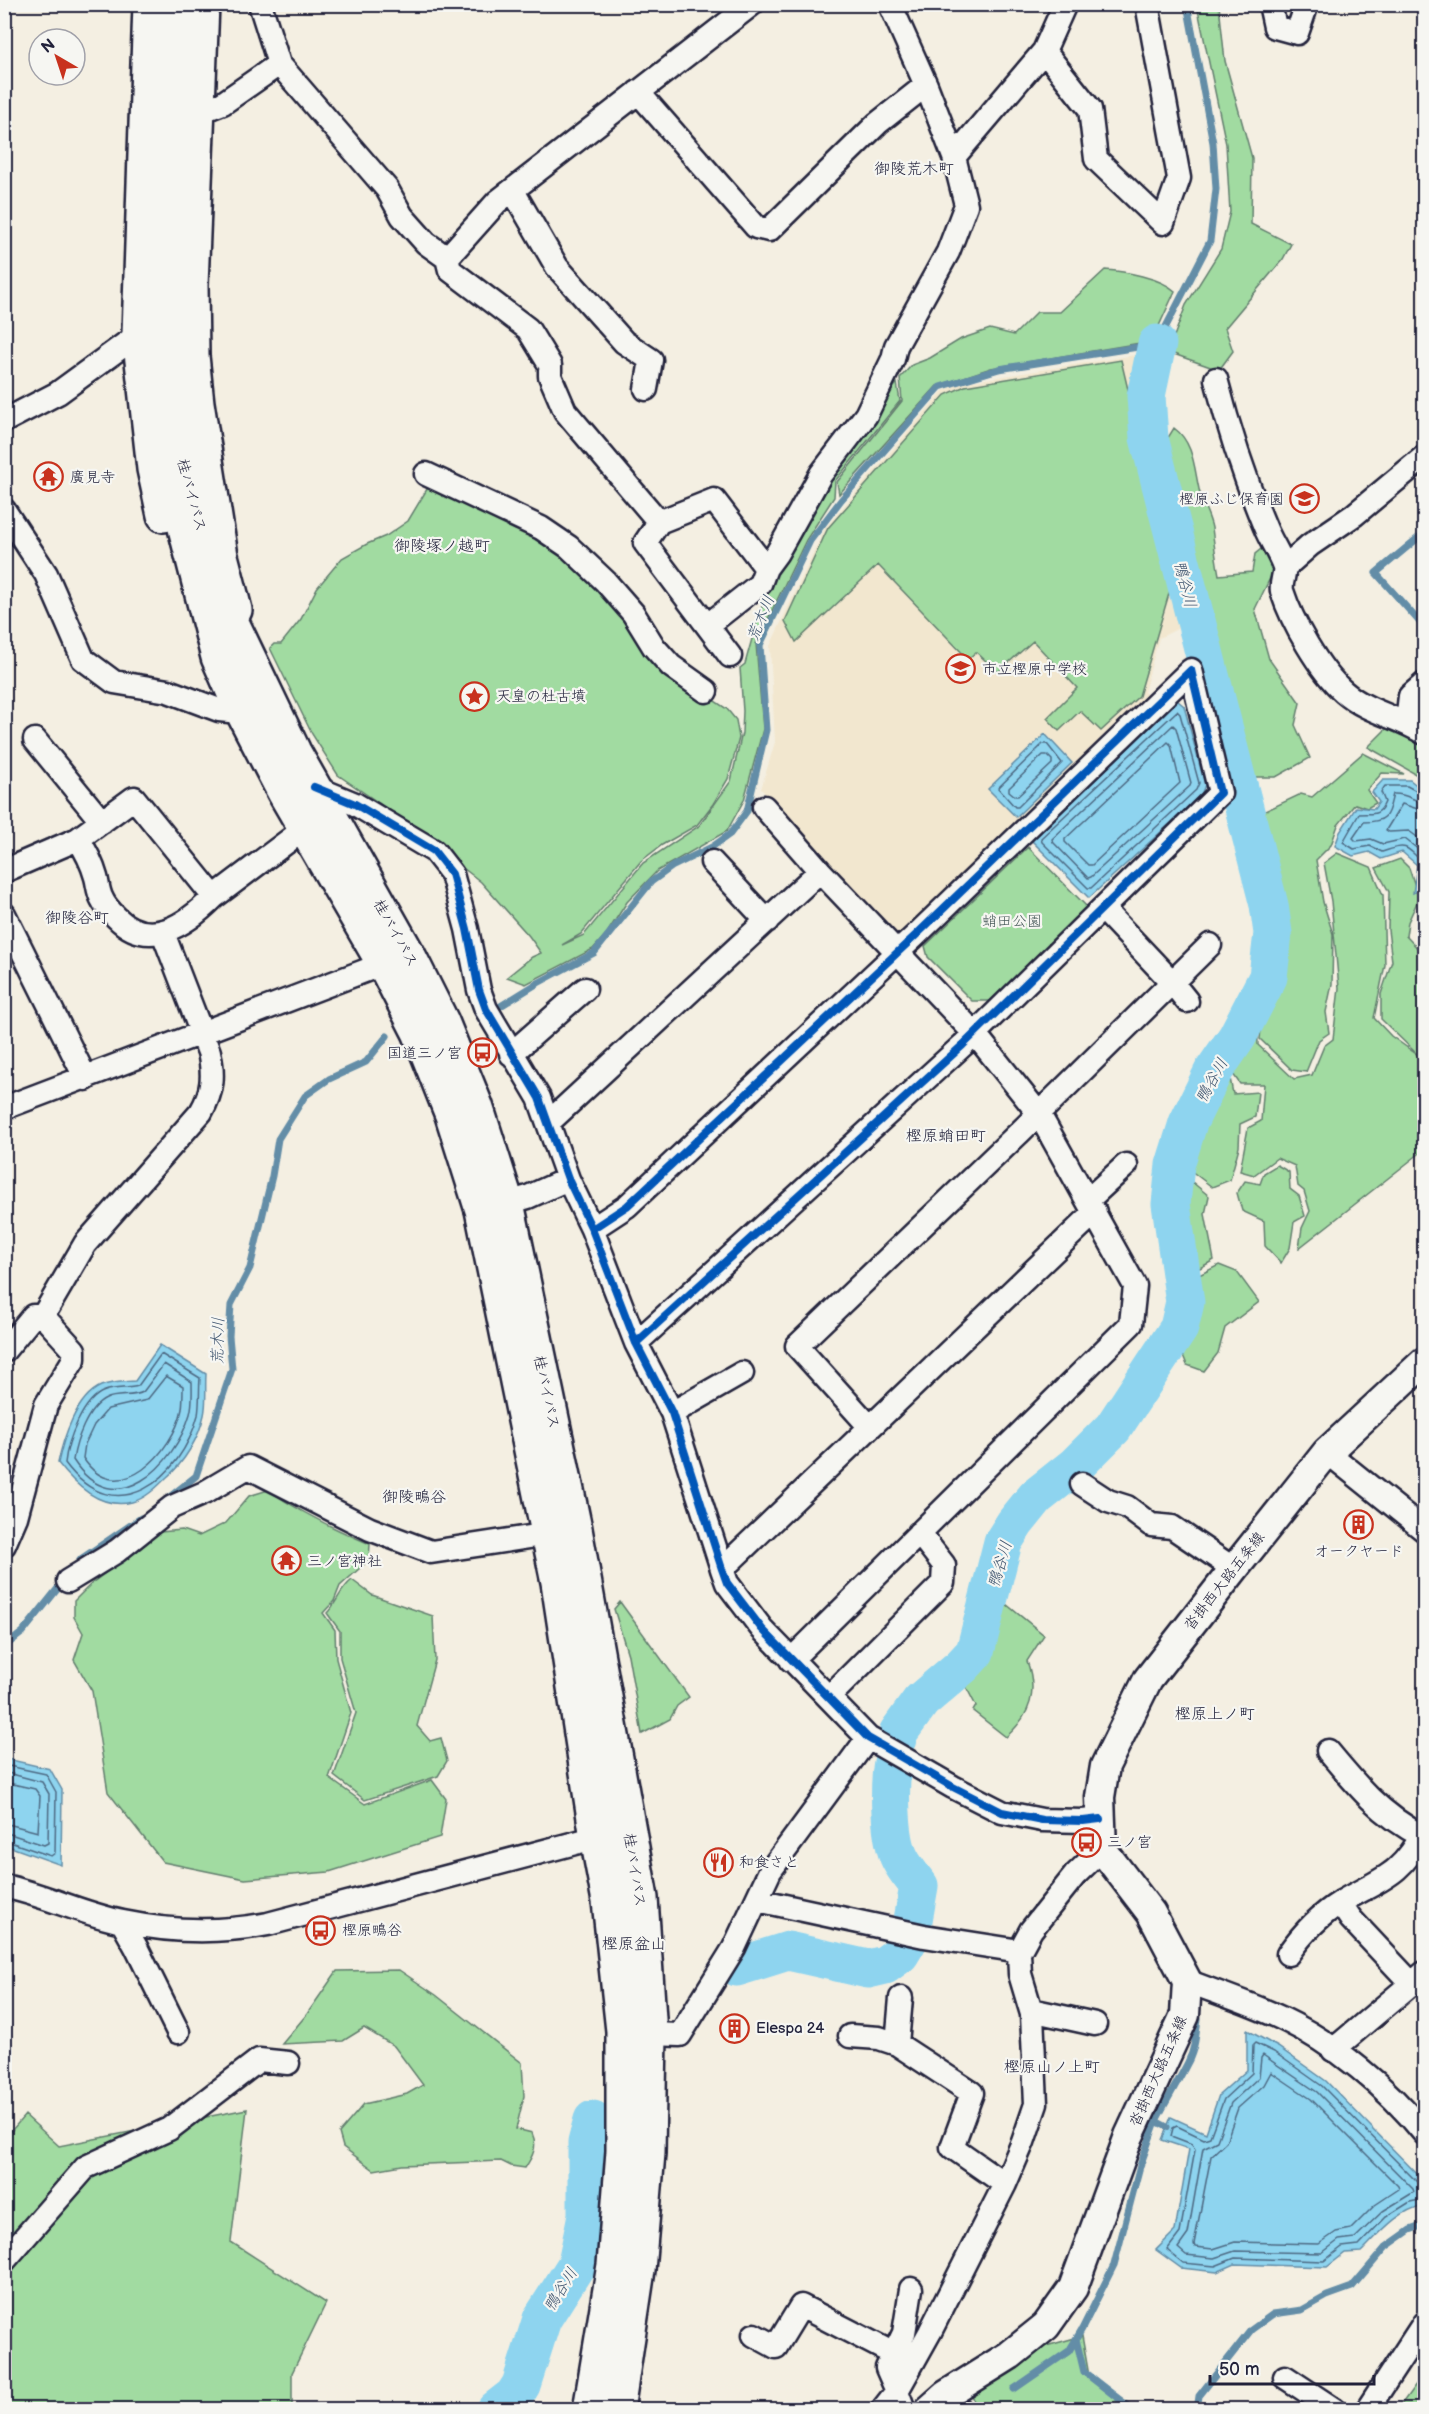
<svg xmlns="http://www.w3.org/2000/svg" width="1429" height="2414" viewBox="0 0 1429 2414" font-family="'Balsamiq Sans','Klee One',sans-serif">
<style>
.built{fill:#f2e7cf}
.green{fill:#a1dba1;stroke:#627e6e;stroke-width:1.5}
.water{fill:#8ed4ef;stroke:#638da7;stroke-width:1.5}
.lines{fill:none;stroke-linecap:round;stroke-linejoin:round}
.shore{stroke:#4d6983;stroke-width:1.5}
.stream{stroke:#638da7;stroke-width:7}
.river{stroke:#8ed4ef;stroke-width:39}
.minor-casing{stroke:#22223b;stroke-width:27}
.major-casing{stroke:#22223b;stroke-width:33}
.highway-casing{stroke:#22223b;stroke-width:38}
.minor{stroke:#f6f6f2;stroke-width:22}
.major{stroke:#f6f6f2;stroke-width:28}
.highway{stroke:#f6f6f2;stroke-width:33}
.cycleway-casing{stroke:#f6f6f2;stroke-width:11}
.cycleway{stroke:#0057b8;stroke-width:8}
.labels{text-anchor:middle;stroke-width:4.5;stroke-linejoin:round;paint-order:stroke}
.poi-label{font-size:15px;fill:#22223b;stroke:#f6f6f2;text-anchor:start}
.street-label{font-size:15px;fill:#22223b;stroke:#f6f6f2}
.park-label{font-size:15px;fill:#485a5a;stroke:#f6f6f2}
.neighbourhood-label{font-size:16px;fill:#22223b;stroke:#f6f6f2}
.water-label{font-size:16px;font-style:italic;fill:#425771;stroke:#f6f6f2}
</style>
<rect width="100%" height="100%" fill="#f4efe2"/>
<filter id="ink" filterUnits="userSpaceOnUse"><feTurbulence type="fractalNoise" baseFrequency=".0167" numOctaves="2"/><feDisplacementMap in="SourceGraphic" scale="12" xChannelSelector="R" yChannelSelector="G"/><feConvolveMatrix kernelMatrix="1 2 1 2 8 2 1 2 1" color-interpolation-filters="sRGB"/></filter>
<g filter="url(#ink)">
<path class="built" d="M1148,353L1137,406L1185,625L1159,638L1144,692L1150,698L902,940L761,789L775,742L770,646L825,528L943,391L961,383Z"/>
<path class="green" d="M1197,5H1219L1225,61L1252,158L1251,224L1291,244L1283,259L1225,328L1233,351L1219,370L1168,352L1186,305L1221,249L1230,212L1226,144Z
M1105,270C1124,271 1161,278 1175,291L1152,341L991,368L937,386L839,494L837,482L902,401L900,378L912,365L930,358L961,339L990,329L1014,335L1037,312H1060Z
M1121,360L1173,580L1139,696L1101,731L1080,711L1059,731L1047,718L1077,688L1033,641L998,672L976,652L968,659L878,565L796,642L785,621L828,528L945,395L965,386Z
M897,383L900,401L835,481L834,497L806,540L756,644L763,729L744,800L727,831L657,871L627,902L607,933L593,949L526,984L507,977L532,957L541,953L529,936L481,882L379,803L338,775L312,734L270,648L274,644H281L301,619L317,588L342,558L367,544L386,536L408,521L433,479L553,539L680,678L727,709L736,720L739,738L728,779L713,804L697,825L662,845L641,861L581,934L562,945L584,935L643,863L699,826L731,781L742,733L743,711L740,668L745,664C754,631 763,598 777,568C808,501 854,442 897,383Z
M1174,428C1196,444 1194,474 1201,497C1204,507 1210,517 1212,528C1214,544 1216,559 1219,575L1252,572L1255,554L1266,545L1273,572L1255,609L1269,659L1300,703L1295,725L1310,758L1276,777H1245L1161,449Z
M1391,724L1424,746V779L1368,747Z
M1363,753L1404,774L1382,773L1367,790L1376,803L1367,808L1355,804L1338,825L1331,845L1316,860L1323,902L1333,934L1332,984L1326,1012L1329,1033L1319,1040L1306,1072L1292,1070L1260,1039L1264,1000L1275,985L1286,957L1283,893L1271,846L1263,830V812L1301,794L1312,797Z
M1028,847L1088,908L990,1001H972L928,957L925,946Z
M1337,853L1371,867L1383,895L1385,965L1374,1018L1391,1036L1419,1056L1381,1019V994L1392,961L1388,930L1389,892L1376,868L1400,859L1409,868L1419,898L1408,922L1406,936L1424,955V1150L1299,1248L1302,1228L1310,1211L1304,1191L1298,1186L1295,1166L1277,1158L1254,1175L1240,1171L1248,1128L1261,1121L1264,1084H1240L1228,1067L1257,1005L1258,1045L1294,1079L1312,1075L1324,1046L1333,1039L1339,988L1331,901L1324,863Z
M1217,1077L1230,1078L1233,1094L1258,1092L1255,1117L1240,1124L1239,1147L1230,1180L1212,1187L1190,1170L1195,1130Z
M1277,1165L1289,1172L1290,1189L1299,1196L1305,1216L1294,1222L1290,1248L1281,1263L1265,1246L1264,1221L1242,1211L1237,1193L1245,1181L1260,1184L1264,1173Z
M1186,1177L1209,1196L1205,1214L1214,1260L1191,1273L1178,1202L1179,1183Z
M1219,1265L1237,1272L1259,1302L1225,1328L1218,1353L1204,1371L1187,1365L1180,1348L1192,1311L1189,1280Z
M268,1490C300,1512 334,1529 370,1544L369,1560L340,1586L334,1601L323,1613L335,1630L336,1659L351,1713L329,1778L365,1804L432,1780L446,1799L440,1837L329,1872L245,1879L163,1862L108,1792L92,1691L74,1660L83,1633L74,1617V1601L92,1583L160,1532L182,1530L199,1536L226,1523L249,1496Z
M352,1580L372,1595L433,1616L435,1660L417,1726L430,1741L441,1738L447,1761L438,1776L365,1800L334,1776L356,1713L340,1658V1631L327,1613C337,1603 340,1589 352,1580Z
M620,1602L689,1697L677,1706L670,1719L642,1734L628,1655L614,1609Z
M1006,1604L1044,1635L1027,1661C1038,1692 1031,1715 1006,1737L973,1711L976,1706L960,1675L981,1653L991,1607Z
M399,1970L436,1995L522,2063L524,2096L516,2129L532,2133C538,2146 533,2156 525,2168L511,2166L501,2161L402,2165L374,2170L343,2147L339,2133L364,2104L407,2094L423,2085L394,2046L364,2028L343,2041L282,2044L307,2014L337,1971Z
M247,2109L231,2242L326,2303L292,2373V2409L5,2410V2138L25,2115L59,2146Z
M1082,2336L1089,2376L1138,2409H978L970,2392L1039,2348Z
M1422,2376L1424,2378V2409H1398Z"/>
<path class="water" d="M1178,701L1184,706L1205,785L1201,795L1089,898L1031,840Z
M1045,734L1072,763L1016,817L988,789Z
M1383,780H1410L1424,791V888L1413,893L1417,865L1402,852L1381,859L1369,852L1353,856L1335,846L1340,832L1356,807L1374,809L1379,802L1372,792Z
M160,1345L206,1374C205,1387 207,1402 204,1415C199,1438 184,1463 166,1478C157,1487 145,1499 132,1502C101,1510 75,1485 58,1463C63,1439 76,1397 101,1386C111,1382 125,1382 135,1381Z
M5,1748L7,1759L50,1769L62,1790L61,1865L5,1845Z
M1247,2030L1278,2047L1326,2081L1424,2181V2205C1397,2211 1380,2233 1361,2252L1345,2253L1327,2267L1235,2264L1217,2272L1181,2268L1156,2250L1175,2231L1189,2149L1162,2140L1171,2117L1206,2133L1219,2095L1247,2070Z"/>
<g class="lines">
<path class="shore" d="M1177,711L1180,714L1199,783L1196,790L1091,888H1088L1042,842L1041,838Z
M1173,725L1176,728L1191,783L1190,786L1091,877L1088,878L1053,842L1052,839Z
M1168,742L1171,745L1180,783L1092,865H1088L1065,842V839Z
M1043,744H1047L1062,763L1018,807H1015L998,788Z
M1043,755H1047L1052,760V764L1018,796H1015L1009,791V788Z
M1424,795L1407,786H1385L1381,792L1385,802C1379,817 1372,813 1359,814L1343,842L1354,849L1370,846L1382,852C1405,845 1404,843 1422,862L1420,880L1424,883
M1424,802C1412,801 1407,793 1393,794C1388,814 1389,822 1364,822L1353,838L1356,841L1371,839L1383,844L1405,839L1424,854
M1424,811L1402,804L1386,830L1389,832L1409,831L1424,842
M161,1354L200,1378C199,1389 200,1404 198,1415C181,1479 116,1532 65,1463C67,1442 83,1398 105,1391C115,1387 128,1389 138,1386Z
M164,1364L192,1382C192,1392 193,1404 190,1414C175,1465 115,1525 73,1460C76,1441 87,1408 106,1399C117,1393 132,1398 143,1392Z
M166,1376L183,1386C183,1393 183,1402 182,1409C174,1451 118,1512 83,1458L85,1444L94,1425L108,1409L147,1400Z
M4,1765L46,1774L56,1792L55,1853L51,1856L4,1840
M4,1772L42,1782L49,1794L48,1843L44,1845L4,1832
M4,1782L35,1789L40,1796L38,1832L4,1823
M1263,2055L1317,2092L1413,2189L1414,2192L1383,2211L1355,2238L1339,2240L1322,2253L1235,2251L1214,2258L1186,2255L1178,2248L1188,2234L1203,2148L1217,2141L1231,2103L1259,2077L1261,2058Z
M1271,2072L1311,2099L1398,2186L1399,2189L1375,2205L1351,2229L1336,2232L1319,2244L1235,2242L1213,2249L1195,2247L1194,2244L1211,2156L1226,2142L1238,2108L1264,2085Z
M1424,2185L1418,2183L1322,2086L1274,2052L1255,2043L1253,2045L1252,2073L1224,2099L1210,2137L1204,2139L1177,2126L1173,2128L1171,2136L1192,2144L1195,2150L1180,2233L1167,2250L1183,2263L1215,2266L1235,2258L1324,2261L1342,2247L1359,2245L1386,2217L1410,2202L1424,2199"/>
<path class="stream" d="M1424,533L1376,573L1424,627
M499,1007L538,983L594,953L651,882L673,866L712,847L730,834L747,811L766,730L760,645L810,541L841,500L940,387L999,369L1157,344L1210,241L1216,189L1213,143L1187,4
M167,1499L196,1476L232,1369L229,1336L231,1305L250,1268L272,1176L278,1139L305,1096L329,1079L366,1062L387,1036
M76,1566L81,1559L141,1518
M4,1647L23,1632L63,1582
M1156,2121C1166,2101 1178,2082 1188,2062C1195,2049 1196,2034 1198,2019
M1076,2339L1084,2372L1133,2410
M1014,2389L1069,2351L1082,2329L1114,2265L1140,2166L1156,2121L1167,2127
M1197,2410L1199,2396L1251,2330L1273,2314L1302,2310L1327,2296L1352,2287L1386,2247L1410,2230L1424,2225"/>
<path class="river" d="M897,1739L898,1733L921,1701L962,1666L975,1652L1003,1542L1015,1523L1036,1497L1075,1466L1113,1428L1179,1328L1185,1302L1171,1204L1175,1165L1188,1123L1213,1072L1237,1037L1268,977L1273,933L1269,905L1149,438L1146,396L1157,344
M893,1762C889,1785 889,1837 900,1859C905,1869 913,1878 919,1886L912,1926
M737,1967L788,1951L868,1969L885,1965L900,1954L909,1939
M496,2410L514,2396L521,2385L542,2319L577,2264L587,2215V2142L593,2120"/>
<defs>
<path id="minor" d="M260,4L279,64L387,189L402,216L426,243L447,258L450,270L528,329L550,365V376L565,411L659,522
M1270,4L1275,27L1297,33L1307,4
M1044,51L1090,109L1096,159L1163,223L1179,178L1147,4
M638,92L756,227L769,230L878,123L926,85
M197,113L223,103L279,64
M954,157L1044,51L1065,4
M513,191L557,267L624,342L651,360L646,389
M447,258L497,202L752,4
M1216,379C1229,430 1245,479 1265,527C1270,540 1278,551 1283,564C1287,572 1280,582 1282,591C1292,622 1319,670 1344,692C1367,712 1399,717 1424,733
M4,421L58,393L139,334
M426,474L541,528L569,547L605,581L633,613L654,647L671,666L706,691
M4,510L46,574L83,659L114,682L168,691L219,710L229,711L252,706
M1285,567L1310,545L1354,515L1424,457
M708,625L760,584L766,568L777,553L821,474L866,415L893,359L896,346L948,252L966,205L954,157L926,85L890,4
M730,656L645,543L659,522L714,500L766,568
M1407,722L1410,696L1424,684
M35,740L102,822
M314,787L355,804L434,851L452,874L467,929L479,990L486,1009L539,1098L568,1179L592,1229L636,1343L672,1413L722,1569L727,1583L762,1629L868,1738L953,1787L1002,1812L1042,1820L1083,1821L1100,1819
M764,807L820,871L975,1034L1039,1114L1135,1286L1131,1324L791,1660
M78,839L134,798L214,897
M712,862L767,921
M4,871L78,839C86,851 92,863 96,877C98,884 98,892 102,899C105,906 111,912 116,917C149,951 187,924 214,897L316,820
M1103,909L1171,981L1187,1001
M4,914L86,1079
M511,1054L585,989
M4,1108L396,959
M548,1123L820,871
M1088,1200L1126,1165
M494,1207L528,1197L568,1179
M592,1229L627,1206L915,936L1191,670L1220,793L963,1045L636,1343
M4,1351L33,1316H43L85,1244L201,1112C213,1091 214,1075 209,1052L163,933
M672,1413L742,1373
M870,1427L797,1346L1020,1132L1210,945
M1327,1452L1424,1530
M1082,1484L1108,1501L1127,1507L1151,1525L1172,1527L1234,1569
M4,1545L16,1517L46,1405L74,1359V1350L43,1316
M722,1569L1095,1212
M68,1581L117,1551L172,1507L204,1493L248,1467L370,1529L431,1552L562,1532
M830,1696L943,1583L944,1565L919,1533
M1328,1751C1357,1786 1381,1815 1422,1836
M4,1886C45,1895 83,1914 123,1922C171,1932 220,1933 268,1924L609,1834
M757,1900L924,1936L1020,1951
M1340,1903L1351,1919L1412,1984
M122,1922L136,1947L178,2032
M1288,1954C1302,1934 1320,1915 1341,1902C1382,1878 1400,1877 1424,1832
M1187,1981C1218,1993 1251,2004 1281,2018C1334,2043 1388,2088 1424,2133
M1031,2010L1095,2024
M650,2034L680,2035L734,1948L770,1871L868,1738
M850,2036L879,2038L897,2044L972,2093L952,2147L1005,2184
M897,2044L901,1998
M1333,2050L1424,1973
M4,2261L86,2167L169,2129L259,2060L288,2063
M754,2335L776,2347L801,2306L894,2354
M1285,2377L1335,2410
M882,2410L897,2391L887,2368L904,2333L911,2289
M904,2410L897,2391L930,2332L1005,2184L1023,2142L1036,2104L1032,2014L1020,1974L1019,1952L1031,1930L1075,1875L1102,1849
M1367,2410L1424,2323"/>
<path id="major" d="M929,2410L946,2395L1010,2355L1046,2326L1073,2288L1129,2136L1185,2015L1187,1981L1151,1913L1102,1849L1100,1797L1105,1766L1148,1679L1234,1569L1327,1452L1424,1362"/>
<path id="highway" d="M150,4L139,334L154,469L164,515
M178,4L170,202L169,313L171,384L177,440L178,488L185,528L218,657L241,709L284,792L384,964L419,1032L452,1115L482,1210L558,1582L597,1838L609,1901L623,2031V2151L614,2265L590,2410
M202,4L191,285L192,356L197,403L221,556L235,610
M218,590L223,604L294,752L408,954L442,1022L476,1106L507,1203L575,1529L641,1898L650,2034L648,2153L638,2270L617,2410"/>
</defs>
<use href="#minor" class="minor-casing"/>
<use href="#major" class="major-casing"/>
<use href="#highway" class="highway-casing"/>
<use href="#minor" class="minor"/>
<use href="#major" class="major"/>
<use href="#highway" class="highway"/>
<defs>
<path id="cycleway" d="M314,787L355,804L434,851L452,874L467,929L479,990L486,1009L539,1098L568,1179L592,1229L636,1343L672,1413L722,1569L727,1583L762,1629L868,1738L953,1787L1002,1812L1042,1820L1083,1821L1100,1819
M592,1229L627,1206L915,936L1191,670L1220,793L963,1045L636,1343"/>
</defs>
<use href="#cycleway" class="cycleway-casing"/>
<use href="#cycleway" class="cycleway"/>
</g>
</g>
<defs>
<symbol id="temple-ring" viewBox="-11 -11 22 22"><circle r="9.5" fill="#f6f6f2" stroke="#c8321e" stroke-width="1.5"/><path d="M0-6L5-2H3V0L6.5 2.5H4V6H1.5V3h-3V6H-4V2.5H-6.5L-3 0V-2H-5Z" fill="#c8321e"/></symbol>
<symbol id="school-ring" viewBox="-11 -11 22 22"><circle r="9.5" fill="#f6f6f2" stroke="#c8321e" stroke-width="1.5"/><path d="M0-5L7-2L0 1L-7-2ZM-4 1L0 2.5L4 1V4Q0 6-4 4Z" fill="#c8321e"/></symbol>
<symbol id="sight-ring" viewBox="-11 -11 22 22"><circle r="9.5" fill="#f6f6f2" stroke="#c8321e" stroke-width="1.5"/><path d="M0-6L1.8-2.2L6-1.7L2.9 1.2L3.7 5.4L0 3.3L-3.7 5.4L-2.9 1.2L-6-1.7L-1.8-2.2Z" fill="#c8321e"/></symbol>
<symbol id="bus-ring" viewBox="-11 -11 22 22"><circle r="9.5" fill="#f6f6f2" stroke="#c8321e" stroke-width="1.5"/><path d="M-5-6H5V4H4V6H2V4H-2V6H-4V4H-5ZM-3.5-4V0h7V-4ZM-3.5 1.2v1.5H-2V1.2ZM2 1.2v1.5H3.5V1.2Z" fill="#c8321e"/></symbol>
<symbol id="building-ring" viewBox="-11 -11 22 22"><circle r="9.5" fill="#f6f6f2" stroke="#c8321e" stroke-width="1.5"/><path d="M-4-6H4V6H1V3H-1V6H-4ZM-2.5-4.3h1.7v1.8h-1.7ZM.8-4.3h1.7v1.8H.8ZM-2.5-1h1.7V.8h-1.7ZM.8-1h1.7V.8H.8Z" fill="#c8321e"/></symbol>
<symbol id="restaurant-ring" viewBox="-11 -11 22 22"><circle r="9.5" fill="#f6f6f2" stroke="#c8321e" stroke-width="1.5"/><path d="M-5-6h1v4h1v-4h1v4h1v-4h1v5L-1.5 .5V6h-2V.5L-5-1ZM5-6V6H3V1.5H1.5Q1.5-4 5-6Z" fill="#c8321e"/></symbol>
</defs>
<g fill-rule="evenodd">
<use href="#temple-ring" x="32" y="460" width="33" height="33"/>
<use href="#school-ring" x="1288" y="482" width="33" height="33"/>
<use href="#school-ring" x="944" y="652" width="33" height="33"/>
<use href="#sight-ring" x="458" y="680" width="33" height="33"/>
<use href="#bus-ring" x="466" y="1036" width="33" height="33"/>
<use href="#building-ring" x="1342" y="1508" width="33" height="33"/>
<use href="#temple-ring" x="270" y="1544" width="33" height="33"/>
<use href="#bus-ring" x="1070" y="1826" width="33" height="33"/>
<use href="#restaurant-ring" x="702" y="1846" width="33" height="33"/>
<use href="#bus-ring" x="304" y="1914" width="33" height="33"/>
<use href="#building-ring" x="718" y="2012" width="33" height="33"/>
</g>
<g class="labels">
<g class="poi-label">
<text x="70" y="482">廣見寺</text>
<text x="1284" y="504" text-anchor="end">樫原ふじ保育園</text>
<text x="982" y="674">市立樫原中学校</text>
<text x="496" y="701">天皇の杜古墳</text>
<text x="462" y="1058" text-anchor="end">国道三ノ宮</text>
<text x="1359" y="1556" text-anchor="middle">オークヤード</text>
<text x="307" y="1566">三ノ宮神社</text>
<text x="1107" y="1847">三ノ宮</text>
<text x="739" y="1867">和食さと</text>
<text x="342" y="1935">樫原鴫谷</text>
<text x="756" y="2033">Elespa 24</text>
</g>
<g class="street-label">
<text transform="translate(192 495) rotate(75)" y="5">桂バイパス</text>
<text transform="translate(396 933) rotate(61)" y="5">桂バイパス</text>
<text transform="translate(547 1392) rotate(78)" y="5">桂バイパス</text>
<text transform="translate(1224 1581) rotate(-52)" y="5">沓掛西大路五条線</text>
<text transform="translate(635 1870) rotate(81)" y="5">桂バイパス</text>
<text transform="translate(1158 2071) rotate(-66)" y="5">沓掛西大路五条線</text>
</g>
<g class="park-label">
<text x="1012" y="926">蛸田公園</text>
</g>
<g class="neighbourhood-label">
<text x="914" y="174">御陵荒木町</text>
<text x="442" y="551">御陵塚ノ越町</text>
<text x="77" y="923">御陵谷町</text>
<text x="946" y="1141">樫原蛸田町</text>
<text x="414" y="1502">御陵鴫谷</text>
<text x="1215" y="1719">樫原上ノ町</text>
<text x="634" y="1949">樫原盆山</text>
<text x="1052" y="2072">樫原山ノ上町</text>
</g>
<g class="water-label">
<text transform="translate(1186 584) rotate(76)" y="6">鴨谷川</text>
<text transform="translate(760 618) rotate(-68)" y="6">荒木川</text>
<text transform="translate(1211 1080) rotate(-61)" y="6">鴨谷川</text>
<text transform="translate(217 1341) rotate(-89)" y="6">荒木川</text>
<text transform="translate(999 1564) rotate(-73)" y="6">鴨谷川</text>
<text transform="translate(560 2289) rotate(-58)" y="6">鴨谷川</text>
</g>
</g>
<rect width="1429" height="2414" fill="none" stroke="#f6f6f2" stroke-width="24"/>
<rect x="12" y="12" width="1405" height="2390" fill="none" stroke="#22223b" stroke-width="2" filter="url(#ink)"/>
<g transform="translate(57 57) rotate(321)"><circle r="28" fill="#f6f6f2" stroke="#a1a1a9" stroke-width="1.5"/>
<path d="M0-4.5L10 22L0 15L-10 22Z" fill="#c8321e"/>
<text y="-9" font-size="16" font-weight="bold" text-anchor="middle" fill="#22223b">N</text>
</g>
<path d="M1210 2375v9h164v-9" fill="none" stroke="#22223b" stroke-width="3"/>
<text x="1219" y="2375" font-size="18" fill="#22223b" stroke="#f6f6f2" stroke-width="4.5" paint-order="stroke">50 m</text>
</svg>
